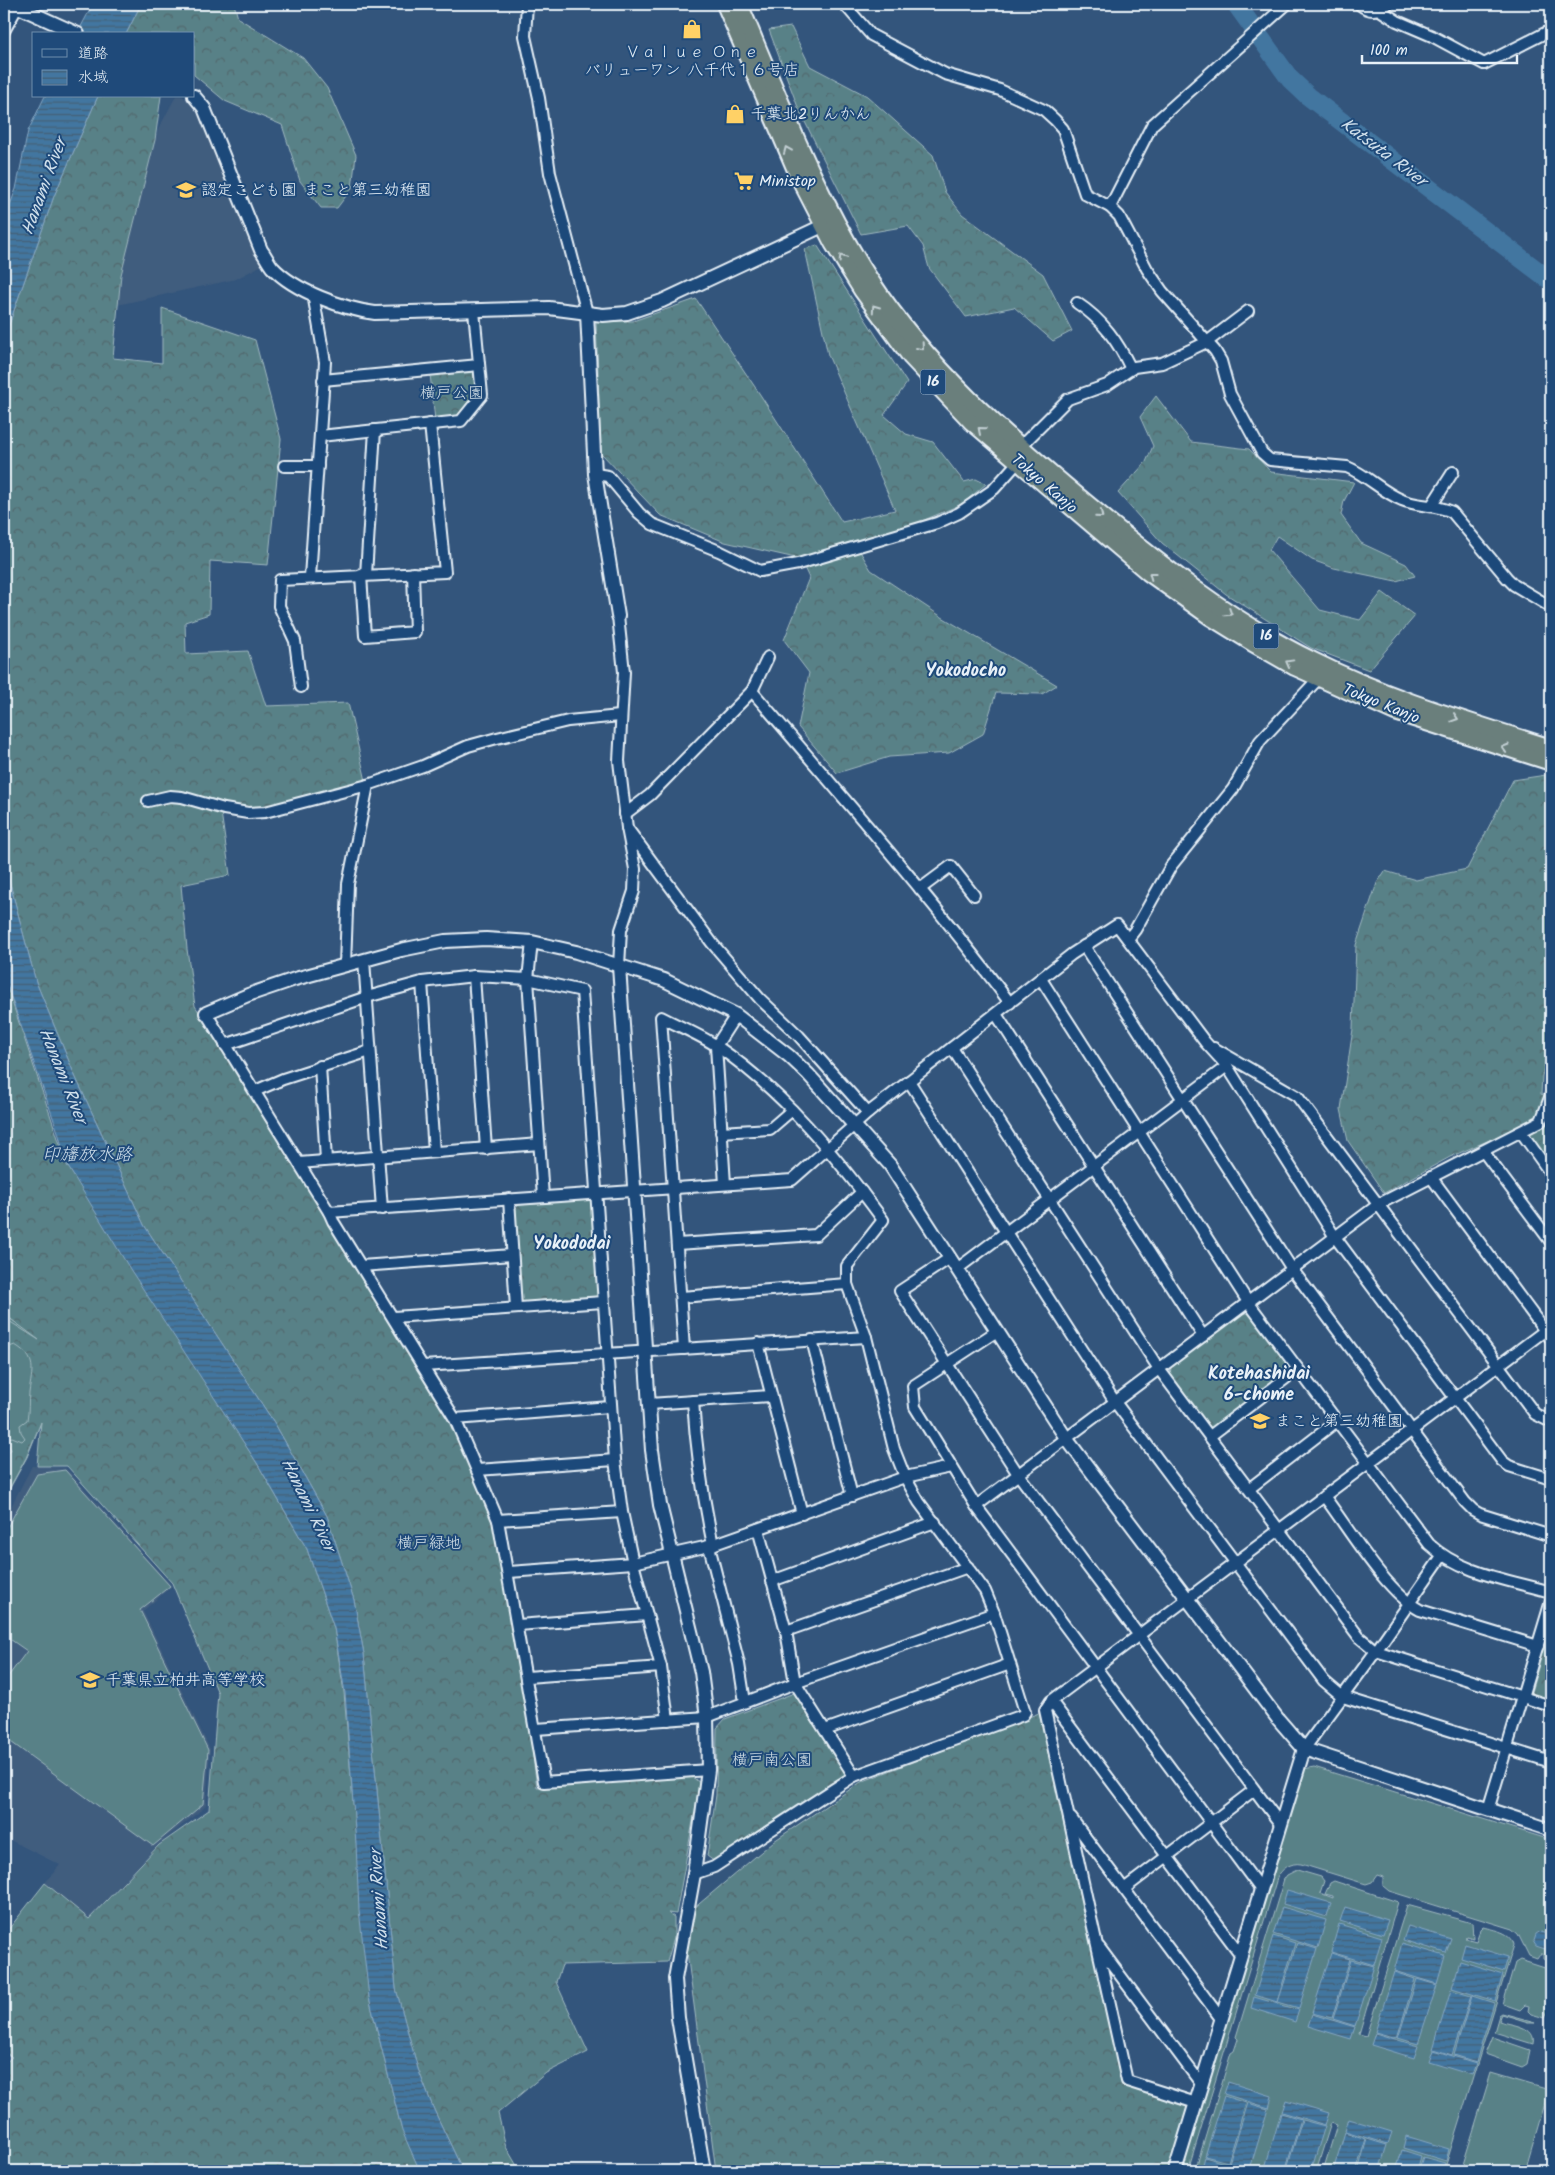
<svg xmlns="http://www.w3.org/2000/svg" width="1555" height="2175" viewBox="0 0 1555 2175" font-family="Kalam,'Klee One',sans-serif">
<defs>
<pattern id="forest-crowns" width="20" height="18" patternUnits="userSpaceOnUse" patternTransform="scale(1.25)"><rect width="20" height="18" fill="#598187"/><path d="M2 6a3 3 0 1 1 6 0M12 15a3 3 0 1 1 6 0" fill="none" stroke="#50676c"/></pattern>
<pattern id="water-rules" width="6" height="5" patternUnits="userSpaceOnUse" patternTransform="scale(1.25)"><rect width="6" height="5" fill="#4376a0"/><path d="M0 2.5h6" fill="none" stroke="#445f75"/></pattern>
</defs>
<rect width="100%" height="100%" fill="#33557c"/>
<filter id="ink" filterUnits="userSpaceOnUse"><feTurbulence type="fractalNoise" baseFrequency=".02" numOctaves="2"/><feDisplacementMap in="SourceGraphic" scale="10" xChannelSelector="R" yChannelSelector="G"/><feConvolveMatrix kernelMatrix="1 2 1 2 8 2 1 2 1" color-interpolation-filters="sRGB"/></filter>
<g filter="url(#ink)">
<g fill="#415d7e">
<path d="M176 96H182L188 100 199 116 253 249 262 265 236 279 117 305 125 258 158 130Z"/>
<path d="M32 1466 66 1468 172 1586 143 1611 210 1749 206 1806 155 1848 89 1919 45 1883 60 1865 4 1837V1520Z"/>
</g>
<g fill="#598187" stroke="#a0b9c0">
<path d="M4 1315 68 1356 27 1457 4 1499Z"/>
<path d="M65 1470 170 1586 140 1610 208 1750 203 1804 153 1846 4 1737V1682L27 1651 4 1635V1533L37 1474Z"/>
<path d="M1314 1767 1551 1840V1963L1543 1959V1953H1541L1537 1959 1529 1956 1518 1934 1512 1929 1389 1891 1383 1886V1877L1377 1875 1372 1882 1366 1884 1301 1864C1291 1862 1281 1869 1277 1878L1188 2171H1182L1304 1769Z"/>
<path d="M1297 1870 1321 1877 1324 1881 1320 1893 1333 1898V1896L1325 1894 1330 1883 1334 1881 1398 1902 1359 2034 1366 2036 1407 1905 1472 1923 1473 1938 1466 1936 1465 1938 1476 1941 1480 1930 1483 1927C1494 1930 1512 1932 1514 1945L1444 2171H1323L1337 2125 1331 2123 1316 2171H1195L1231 2053 1234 2051 1238 2039 1236 2037 1284 1879 1287 1875Z"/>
<path d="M1520 1960 1551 1970V2006L1545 2018 1531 2014 1528 2011 1529 2006 1525 2005 1520 2010 1503 2004 1515 1963Z"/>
<path d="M1502 2013 1535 2022H1528L1502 2014 1499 2021C1511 2025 1537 2026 1533 2044L1494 2032 1499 2015Z"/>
<path d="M1492 2037 1530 2050 1527 2064 1522 2067 1485 2054Z"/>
<path d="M1491 2073 1546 2089 1548 2092 1525 2171H1461Z"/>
</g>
<g fill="url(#forest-crowns)" stroke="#a0b9c0">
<path d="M141 4H234L238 18 303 58 327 88 356 155 352 188 337 208H321L300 181 282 125 225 101 194 75V34H126Z"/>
<path d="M791 27 810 66 867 96 933 155 945 192 962 214 1043 274 1072 331 1053 341 1014 307 966 317 929 268 923 246 908 226 861 234 799 110 769 30Z"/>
<path d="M98 96H161L155 140 121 275 113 358 162 363V308L255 340 281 439 268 565 210 561 209 614 185 622 186 654 248 651 266 706 348 703 366 781 285 808 221 812 230 875 181 885 187 949 195 1006 233 1062 408 1346 448 1418 494 1524 516 1629 537 1787 691 1776 700 1783 676 1914 668 1913 674 1917V1938L667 1962 562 1965 556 1982 588 2052 546 2073 498 2113 506 2147 520 2171H463L434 2110 418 2069 396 1989 364 1654 354 1600 327 1516 275 1424 144 1225 75 1076 36 982 4 861V339L54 196Z"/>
<path d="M817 245 907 383 884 415 906 434 933 442 964 482 976 479 986 484 962 504 858 548 871 570 942 617 1057 685 1042 694 996 693 983 734 949 753 889 757 837 773 798 727 809 673 784 640 809 578 800 559 725 542 660 515 601 453 596 321H633L696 299 761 396 842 522 895 510 828 355 805 249Z"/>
<path d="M472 370 477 374 479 391 457 418 435 420 430 374Z"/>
<path d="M1156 396 1191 442 1249 449 1271 472 1354 482 1344 501 1341 515 1361 543 1406 564 1415 576 1396 581 1334 568 1312 560 1277 536 1269 550 1320 610 1360 620 1382 592 1415 616 1369 670 1311 648 1226 594 1162 543 1118 493 1146 462 1153 446 1140 417Z"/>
<path d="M1546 775 1551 778V1036L1542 1076 1541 1094 1551 1098V1166L1522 1126 1450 1157 1384 1193 1348 1141 1341 1109 1353 1029 1356 945 1377 883 1385 871 1416 880 1467 869 1513 780Z"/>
<path d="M4 978 67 1165 257 1463 307 1549 334 1628 344 1692 369 1997 401 2127 420 2171H4V2064L12 2057 4 2052V1935L45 1883 89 1919 159 1845 209 1810 218 1693 172 1583 67 1466H37L41 1422 26 1458 4 1498V1455L11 1450 6 1439 12 1437 22 1441 25 1438 21 1432 20 1425 27 1420C29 1411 28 1402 29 1393 32 1370 38 1359 15 1345L9 1347 4 1345V1318L39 1340 4 1314Z"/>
<path d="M590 1200 593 1204 600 1295 595 1300 527 1304 521 1301 515 1209 519 1205Z"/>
<path d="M1243 1313H1249L1290 1367V1372L1216 1429H1209L1170 1376 1171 1367Z"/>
<path d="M1551 1624V1703L1534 1697 1531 1692Z"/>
<path d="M794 1693 849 1775 715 1862 707 1856 716 1795 717 1728 725 1719Z"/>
<path d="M1039 1713 1072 1845 1123 2085 1188 2107 1170 2171H716L687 1952 693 1909 774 1841 861 1782Z"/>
</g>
<g fill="url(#water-rules)" stroke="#85a7c3">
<path d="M93 4H141L126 34H77Z"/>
<path d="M45 96H98L54 196 4 339V221L16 189 28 131Z"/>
<path d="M4 861 36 982 75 1076 144 1225 275 1424 327 1516 354 1600 364 1654 396 1989 418 2069 434 2110 463 2171H420L402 2131 369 1997 359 1910 356 1844 345 1693 334 1628 307 1549 257 1463 130 1269 67 1165 58 1132 4 977Z"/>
<path d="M1287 1890 1331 1903 1327 1917 1283 1904Z"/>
<path d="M1282 1907 1326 1920 1318 1948 1273 1934Z"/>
<path d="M1345 1907 1388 1920 1383 1934 1340 1921Z"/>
<path d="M1339 1924 1382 1937 1374 1965 1331 1952Z"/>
<path d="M1408 1926 1451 1939 1446 1953 1403 1940Z"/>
<path d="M1540 1932 1551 1935V1951L1536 1946 1533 1941 1535 1935Z"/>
<path d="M1273 1936 1295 1943 1277 2002 1255 1995Z"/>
<path d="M1297 1943 1317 1949 1299 2008 1278 2002Z"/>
<path d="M1402 1943 1445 1956 1437 1984 1394 1971Z"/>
<path d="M1465 1944 1508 1957 1504 1971 1461 1958Z"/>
<path d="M1331 1953 1350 1959 1332 2018 1312 2013Z"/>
<path d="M1351 1960 1374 1966 1355 2026 1333 2019Z"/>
<path d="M1460 1961 1503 1974 1495 2001 1452 1988Z"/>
<path d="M1394 1972 1415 1979 1397 2038 1375 2032Z"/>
<path d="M1417 1979 1437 1985 1418 2044 1398 2038Z"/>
<path d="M1451 1990 1471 1996 1452 2055 1433 2049Z"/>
<path d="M1472 1996 1494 2003 1476 2062 1454 2055Z"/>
<path d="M1254 1997 1299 2010 1295 2022 1251 2008Z"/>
<path d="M1312 2014 1355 2027 1351 2039 1308 2026Z"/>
<path d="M1375 2033 1418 2046 1414 2058 1371 2045Z"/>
<path d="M1433 2050 1476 2063 1472 2075 1429 2062Z"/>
<path d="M1228 2082 1272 2096 1269 2108 1224 2094Z"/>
<path d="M1224 2096 1246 2103 1228 2162 1205 2156Z"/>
<path d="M1286 2100 1329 2113 1325 2125 1282 2112Z"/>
<path d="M1248 2103 1268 2109 1250 2169 1229 2163Z"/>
<path d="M1281 2113 1301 2119 1285 2171H1264Z"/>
<path d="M1349 2119 1392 2132 1388 2144 1345 2131Z"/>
<path d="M1302 2120 1325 2126 1311 2171H1286Z"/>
<path d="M1345 2132 1366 2139 1356 2171H1333Z"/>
<path d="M1406 2136 1449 2149 1446 2161 1403 2148Z"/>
<path d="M1367 2139 1387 2145 1379 2171H1358Z"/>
<path d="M1402 2150 1421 2156 1417 2171H1396Z"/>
<path d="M1205 2157 1249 2171H1201Z"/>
<path d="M1423 2157 1445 2163 1443 2171H1418Z"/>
</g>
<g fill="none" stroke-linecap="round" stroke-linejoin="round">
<path stroke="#4376a0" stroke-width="19" d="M1236 4 1290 79 1308 96 1551 281"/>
<defs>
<g id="minor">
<path d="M527 4 525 36 539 98 550 173 587 313"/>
<path d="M844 4 871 35 945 74 1000 90 1044 110 1055 120 1063 129 1085 194 1110 207 1119 216 1147 269 1162 291 1215 351 1221 361 1230 394 1262 453 1270 460 1347 467C1367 475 1382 492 1402 500 1418 507 1436 504 1452 512L1507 578 1514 585 1551 607"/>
<path d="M1359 4C1369 12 1377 12 1388 4"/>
<path d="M1380 10 1397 21 1432 36 1484 64 1551 30"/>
<path d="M4 31 19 4"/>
<path d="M1110 207 1152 125 1287 4"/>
<path d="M1077 303C1103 320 1118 342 1131 369"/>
<path d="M323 380 479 365"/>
<path d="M320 436 461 421 482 395 474 311"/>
<path d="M284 466H318"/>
<path d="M595 474 608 476 639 513 652 524 719 551 760 571 798 564 937 523 959 513 994 489 1018 462 1026 441 1068 399 1107 385 1134 367 1162 363 1207 342 1248 311"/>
<path d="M1432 505 1453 472"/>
<path d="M361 575 365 636 415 632 413 573"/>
<path d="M366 575 375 430"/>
<path d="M310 577 325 362 313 294"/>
<path d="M618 616 624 672 619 761 627 828 635 869 634 891 621 930 619 966"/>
<path d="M301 687 295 641 279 606 280 580 445 572 430 424"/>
<path d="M752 691C840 794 929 895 1010 1003"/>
<path d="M148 801 170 796 182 797 224 809 248 813 265 812 368 785 423 766 468 746 497 738 568 721 620 716"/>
<path d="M625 814 650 795 752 691 768 657"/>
<path d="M627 828 712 943 760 999 799 1036 868 1113"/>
<path d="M920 889 951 866 974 895"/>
<path d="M1128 939 1135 930 1171 866 1233 789 1260 741 1319 678"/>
<path d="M532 942 528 979 543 1197"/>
<path d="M1084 946 1292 1269 1465 1502 1473 1510 1480 1514 1551 1536"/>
<path d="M364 960 382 1209"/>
<path d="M345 965 348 884 368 785"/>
<path d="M474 976 486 1149"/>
<path d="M1041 979 1248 1302 1429 1544C1461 1574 1510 1580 1551 1592"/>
<path d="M422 982 434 1152"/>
<path d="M206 1013 329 1212 333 1221 455 1419 498 1520 544 1782 708 1770"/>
<path d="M996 1014 1203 1336"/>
<path d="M225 1045 367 997 422 982 474 976 528 979 582 991 615 1460 622 1512 633 1563 661 1667 668 1720"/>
<path d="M952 1048 1159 1369 1359 1637 1376 1651 1551 1706"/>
<path d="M1214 1048 1297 1096 1535 1414 1551 1422"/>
<path d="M320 1066 326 1160"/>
<path d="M909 1081 1115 1402 1324 1681 1343 1697 1551 1762"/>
<path d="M255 1091 283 1079 370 1051"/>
<path d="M721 1132 770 1129 792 1110"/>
<path d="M1521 1132 1551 1174"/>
<path d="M1483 1151 1551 1242"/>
<path d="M299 1163 539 1144"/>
<path d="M1431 1177 1551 1339"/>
<path d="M725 1184 716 1046 736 1015"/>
<path d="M509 1199 516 1308"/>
<path d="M329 1212 792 1180 868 1113 1072 954 1117 925 1205 1042 1227 1066 1335 1237 1502 1461 1509 1466 1551 1479"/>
<path d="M677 1244 816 1235 862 1192"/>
<path d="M950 1258 900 1291 1018 1474 1281 1825"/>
<path d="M361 1266 512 1255"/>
<path d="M957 1269 1227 1066"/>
<path d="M681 1297 847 1284"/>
<path d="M394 1317 603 1302"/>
<path d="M997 1331 913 1386 915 1407 976 1506 1261 1890"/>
<path d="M812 1340 852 1496"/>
<path d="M758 1343 802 1514"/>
<path d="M684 1349 661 1017C680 1027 701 1035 718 1047 784 1092 836 1156 883 1220L847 1266V1284L866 1337 894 1449 905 1477 919 1502 985 1591 994 1613 1025 1712 1023 1715 854 1776 795 1683 786 1631 758 1529"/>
<path d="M423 1366 866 1337"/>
<path d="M693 1401C696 1450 703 1497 713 1545"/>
<path d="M649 1404 771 1396"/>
<path d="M455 1419 610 1407"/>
<path d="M1210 1436 1298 1369"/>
<path d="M477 1470 615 1460"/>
<path d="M1250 1488 1337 1421"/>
<path d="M1324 1496C1349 1529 1386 1592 1420 1610L1538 1646"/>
<path d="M976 1506 1379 1204 1541 1121 1551 1095"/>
<path d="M498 1520 622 1512"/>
<path d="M709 1546 739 1664 745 1702"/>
<path d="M509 1572 633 1563 709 1546 905 1477 951 1467"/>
<path d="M772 1581 935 1522"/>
<path d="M518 1625 647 1615"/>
<path d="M786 1631 968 1567"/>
<path d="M527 1677 661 1667"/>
<path d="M1051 1701 1241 1955"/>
<path d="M536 1729 707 1717 795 1683 994 1613"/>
<path d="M825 1730 1010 1664"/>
<path d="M1304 1749 1376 1651 1442 1556"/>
<path d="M1488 1810 1551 1601"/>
<path d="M1071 1818 1222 2020"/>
<path d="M694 1874 714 1867 854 1776"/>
<path d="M1124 1889 1254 1790"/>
<path d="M1099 1947 1202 2085"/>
<path d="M1196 2103 1127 2081 1045 1710 1051 1701 1551 1326"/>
</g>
<g id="tertiary">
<path d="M12 4 78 34"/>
<path d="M194 96 204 108 261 250C265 255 268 262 272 267 294 291 344 309 375 313L549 308 603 315 627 313 662 301 831 222"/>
<path d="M587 313 595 474 618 616"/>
<path d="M619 966 652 1450 660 1505 701 1672 707 1717 708 1770 694 1874 675 1979 678 2018 704 2171"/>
<path d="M206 1013 248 995 295 979 401 950 445 941 486 939 532 942 576 952 664 980 736 1015 789 1056 808 1074 890 1165 1066 1438 1278 1719 1304 1749 1551 1830"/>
<path d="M1175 2171 1304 1749"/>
</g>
<g id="trunk">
<path d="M725 4 799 177 833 243 862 290 911 357 972 422 1148 572 1211 617 1253 643 1295 667 1395 712 1551 762"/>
<path d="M739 4C779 97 815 195 870 280 928 368 1006 436 1086 503 1157 562 1229 620 1313 661 1389 699 1470 722 1551 748"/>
</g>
</defs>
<use href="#minor" stroke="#e8f1f8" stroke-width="14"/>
<use href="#tertiary" stroke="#e8f1f8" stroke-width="16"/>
<use href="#trunk" stroke="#e8f1f8" stroke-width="20"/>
<use href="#minor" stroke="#1f4a7a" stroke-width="10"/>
<use href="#tertiary" stroke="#1f4a7a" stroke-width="12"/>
<use href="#trunk" stroke="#6b7f7c" stroke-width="16"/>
</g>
<defs><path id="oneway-chevron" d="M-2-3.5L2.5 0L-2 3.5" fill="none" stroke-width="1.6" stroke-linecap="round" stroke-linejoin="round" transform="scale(1.25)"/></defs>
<g stroke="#c2cfd3">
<use href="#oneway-chevron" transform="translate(787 150) rotate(-113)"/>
<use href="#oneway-chevron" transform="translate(842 258) rotate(-122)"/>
<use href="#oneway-chevron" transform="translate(875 308) rotate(-125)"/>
<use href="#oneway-chevron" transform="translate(921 347) rotate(49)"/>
<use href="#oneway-chevron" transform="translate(981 430) rotate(-139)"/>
<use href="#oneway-chevron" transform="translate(1100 515) rotate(40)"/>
<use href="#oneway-chevron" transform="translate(1152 575) rotate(-143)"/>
<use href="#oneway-chevron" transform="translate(1229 613) rotate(33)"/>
<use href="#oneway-chevron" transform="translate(1289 663) rotate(-151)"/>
<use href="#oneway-chevron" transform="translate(1455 718) rotate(18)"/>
<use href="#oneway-chevron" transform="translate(1505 748) rotate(-163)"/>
</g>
</g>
<defs>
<symbol id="shop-bare" viewBox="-9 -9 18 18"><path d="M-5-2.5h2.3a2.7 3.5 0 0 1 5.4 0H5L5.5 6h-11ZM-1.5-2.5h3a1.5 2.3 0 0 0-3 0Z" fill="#ffd166" stroke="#1f4a7a" stroke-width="2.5" paint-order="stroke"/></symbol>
<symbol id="supermarket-bare" viewBox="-9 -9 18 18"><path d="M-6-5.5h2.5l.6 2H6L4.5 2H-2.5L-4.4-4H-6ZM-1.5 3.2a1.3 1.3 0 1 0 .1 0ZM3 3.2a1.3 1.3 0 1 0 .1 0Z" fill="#ffd166" stroke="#1f4a7a" stroke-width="2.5" paint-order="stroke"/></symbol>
<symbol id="school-bare" viewBox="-9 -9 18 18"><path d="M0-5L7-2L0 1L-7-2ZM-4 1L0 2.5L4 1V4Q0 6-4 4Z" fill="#ffd166" stroke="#1f4a7a" stroke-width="2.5" paint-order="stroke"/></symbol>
</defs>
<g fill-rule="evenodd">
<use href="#shop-bare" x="678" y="15" width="28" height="28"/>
<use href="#shop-bare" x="721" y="100" width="28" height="28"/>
<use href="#supermarket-bare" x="730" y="167" width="28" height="28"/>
<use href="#school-bare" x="172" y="176" width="28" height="28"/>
<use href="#school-bare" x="1246" y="1407" width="28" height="28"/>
<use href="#school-bare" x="76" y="1666" width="28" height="28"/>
</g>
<g text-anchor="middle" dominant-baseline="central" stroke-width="4" stroke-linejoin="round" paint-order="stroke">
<g fill="#1f4a7a" stroke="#acbfd2" stroke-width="1">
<rect x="920.5" y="369.5" width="25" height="25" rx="4"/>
<rect x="1253.5" y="623.5" width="25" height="25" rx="4"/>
</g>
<g font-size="15" font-weight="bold" fill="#e8f1f8">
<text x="933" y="382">16</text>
<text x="1266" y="636">16</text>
</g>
<g font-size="16" fill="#e8f1f8" stroke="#1f4a7a" text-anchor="start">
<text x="692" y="52" text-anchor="middle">Ｖａｌｕｅ Ｏｎｅ<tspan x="692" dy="18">バリューワン 八千代１６号店</tspan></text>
<text x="750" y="114">千葉北2りんかん</text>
<text x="759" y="181">Ministop</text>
<text x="201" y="190">認定こども園 まこと第三幼稚園</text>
<text x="1275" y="1421">まこと第三幼稚園</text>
<text x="105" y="1680">千葉県立柏井高等学校</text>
</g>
<g font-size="16" fill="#d3e0e7" stroke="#1f4a7a">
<text x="452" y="393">横戸公園</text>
<text x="429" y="1543">横戸緑地</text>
<text x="772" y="1760">横戸南公園</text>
</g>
<g font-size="16" fill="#e8f1f8" stroke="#1f4a7a">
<text transform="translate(1044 484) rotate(41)">Tokyo Kanjo</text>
<text transform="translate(1381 704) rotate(22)">Tokyo Kanjo</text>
</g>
<g font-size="18" font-style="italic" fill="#cfdfeb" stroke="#1f4a7a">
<text transform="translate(1383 153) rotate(37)">Katsuta River</text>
<text transform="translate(45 187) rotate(-70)">Hanami River</text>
<text transform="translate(62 1076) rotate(68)">Hanami River</text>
<text x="87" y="1155">印旛放水路</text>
<text transform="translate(307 1505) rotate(64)">Hanami River</text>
<text transform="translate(380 1900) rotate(-94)">Hanami River</text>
</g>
<g font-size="18" font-weight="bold" fill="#e8f1f8" stroke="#1f4a7a">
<text x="966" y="671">Yokodocho</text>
<text x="572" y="1244">Yokododai</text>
<text x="1259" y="1374">Kotehashidai<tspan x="1259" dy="21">6-chome</tspan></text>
</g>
</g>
<rect width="1555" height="2175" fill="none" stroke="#1f4a7a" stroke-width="20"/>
<rect x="10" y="10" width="1535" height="2155" fill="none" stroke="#e8f1f8" stroke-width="2" filter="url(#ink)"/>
<rect x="32" y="32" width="162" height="65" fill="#1f4a7a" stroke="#6f8dac"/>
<rect x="42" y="49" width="25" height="8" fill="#1f4a7a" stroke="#6f8dac"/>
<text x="78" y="58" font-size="15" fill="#e8f1f8">道路</text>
<rect x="42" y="70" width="25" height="15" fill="url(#water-rules)" stroke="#6f8dac"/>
<text x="78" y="82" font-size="15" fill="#e8f1f8">水域</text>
<path d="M1362 55v8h155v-8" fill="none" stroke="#e8f1f8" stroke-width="2.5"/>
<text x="1370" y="55" font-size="15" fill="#e8f1f8" stroke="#1f4a7a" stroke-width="4" paint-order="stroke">100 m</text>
</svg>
